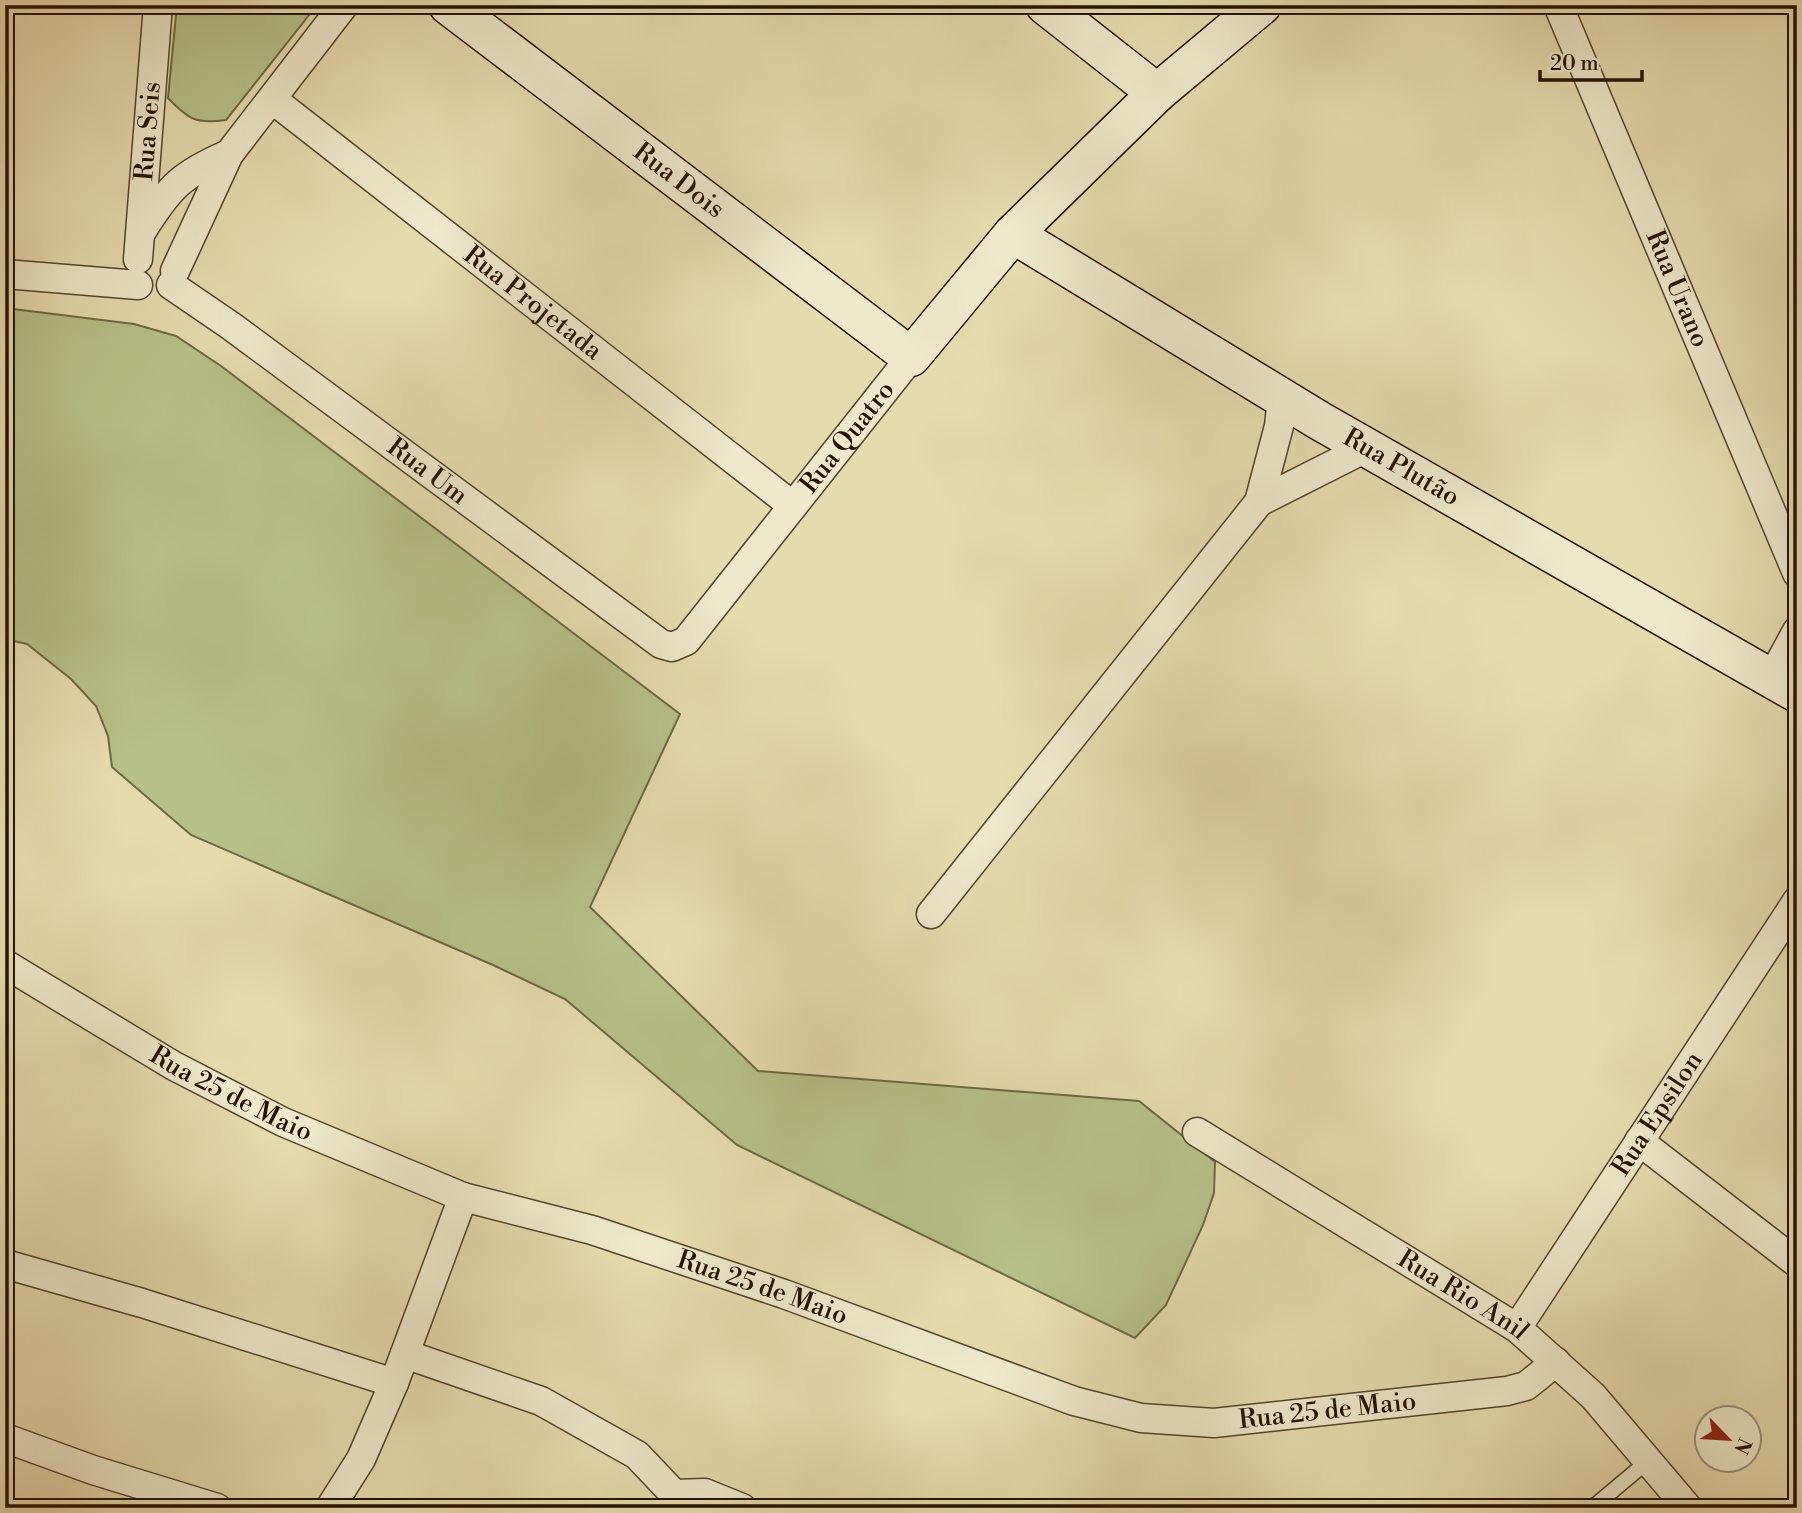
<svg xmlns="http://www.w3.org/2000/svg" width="1802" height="1513" viewBox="0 0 1802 1513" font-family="'Libre Bodoni',serif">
<rect width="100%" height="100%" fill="#e6dbaf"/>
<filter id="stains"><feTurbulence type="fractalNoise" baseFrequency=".00286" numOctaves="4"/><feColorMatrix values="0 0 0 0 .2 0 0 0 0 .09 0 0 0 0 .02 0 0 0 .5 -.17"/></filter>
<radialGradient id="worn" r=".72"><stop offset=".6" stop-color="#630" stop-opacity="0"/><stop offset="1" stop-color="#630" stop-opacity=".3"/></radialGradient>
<g fill="#b7c089" stroke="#6e6844" stroke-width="2">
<path d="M177 5H317L226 120C196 124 189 120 168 98Z"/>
<path d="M5 308 134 324 176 336 221 366 680 714 590 907 758 1071 1139 1101 1215 1162 1214 1193 1203 1225 1166 1305 1135 1338 737 1145 565 999 493 965 191 835 112 767 108 736 96 706 71 679 27 644 5 639Z"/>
</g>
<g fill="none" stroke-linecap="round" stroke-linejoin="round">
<defs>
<path id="lane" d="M1592 1508 1648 1461"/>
<g id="street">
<path id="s1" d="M1558 5 1797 573"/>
<path id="s2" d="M272 99 793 506"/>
<path d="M142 231C169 187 182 174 229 154"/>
<path id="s3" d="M138 259 158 5"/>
<path d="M175 271 229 154 344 5"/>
<path d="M5 274 138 285"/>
<path id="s4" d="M171 285 231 326 661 644 672 647 686 641 911 357"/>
<path d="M1259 502 1366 448"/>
<path d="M1772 677 1797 631"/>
<path d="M931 914 1259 502 1279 426 1282 398"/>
<path id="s5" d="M5 964 174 1066 283 1122 463 1197 592 1230 784 1294 1074 1401 1141 1418 1214 1423 1507 1391 1526 1386 1556 1362"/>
<path id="s6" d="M1197 1132 1517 1328 1593 1396 1688 1508"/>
<path d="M1639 1141 1797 1263"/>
<path d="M5 1264 142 1303 394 1383"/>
<path id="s7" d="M1517 1328 1797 901"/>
<path d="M405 1354 541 1401 637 1455 674 1494 678 1508"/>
<path d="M5 1438 93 1470 217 1508"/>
<path d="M674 1494 705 1493 742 1508"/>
<path d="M330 1508 361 1459 394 1383 463 1197"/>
</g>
<g id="secondary">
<path id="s8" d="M448 5 911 357 1013 234 1157 93 1262 5"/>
<path d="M1045 5 1157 93"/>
<path id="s9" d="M1013 234 1320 421 1797 693"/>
</g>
</defs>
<use href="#lane" stroke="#55432c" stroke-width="17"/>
<use href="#street" stroke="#55432c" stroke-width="31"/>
<use href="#secondary" stroke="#251000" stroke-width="41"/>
<use href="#lane" stroke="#efe8cb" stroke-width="14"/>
<use href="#street" stroke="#efe8cb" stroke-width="28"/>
<use href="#secondary" stroke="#efe8cb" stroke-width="38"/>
</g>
<g text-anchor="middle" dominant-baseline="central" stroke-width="5" stroke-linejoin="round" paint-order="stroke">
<g font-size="26" fill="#251000" stroke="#efe8cb">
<text stroke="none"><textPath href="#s3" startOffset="128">Rua Seis</textPath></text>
<text stroke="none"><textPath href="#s8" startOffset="290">Rua Dois</textPath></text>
<text stroke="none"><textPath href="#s1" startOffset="308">Rua Urano</textPath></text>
<text stroke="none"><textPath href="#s2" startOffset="331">Rua Projetada</textPath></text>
<text stroke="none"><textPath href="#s4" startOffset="894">Rua Quatro</textPath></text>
<text stroke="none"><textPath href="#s9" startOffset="453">Rua Plutão</textPath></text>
<text stroke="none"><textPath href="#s4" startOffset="317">Rua Um</textPath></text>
<text stroke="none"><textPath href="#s5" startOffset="261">Rua 25 de Maio</textPath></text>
<text stroke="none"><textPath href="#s7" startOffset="256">Rua Epsilon</textPath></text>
<text stroke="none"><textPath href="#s5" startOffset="828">Rua 25 de Maio</textPath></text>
<text stroke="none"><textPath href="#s6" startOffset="312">Rua Rio Anil</textPath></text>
<text stroke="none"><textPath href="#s5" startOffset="1416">Rua 25 de Maio</textPath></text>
</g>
</g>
<rect width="1802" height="1513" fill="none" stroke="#e6dbaf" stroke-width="28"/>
<rect x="7" y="7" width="1788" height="1499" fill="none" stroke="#251000" stroke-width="3.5"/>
<rect x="14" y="14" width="1774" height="1485" fill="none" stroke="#251000" stroke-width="2"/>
<g transform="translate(1728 1439) rotate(115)"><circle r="33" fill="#efe8cb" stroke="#9e927a" stroke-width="2"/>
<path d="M0-5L12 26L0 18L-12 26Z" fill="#8f2418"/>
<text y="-10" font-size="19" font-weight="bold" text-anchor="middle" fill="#251000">N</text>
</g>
<path d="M1540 70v10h102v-10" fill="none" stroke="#251000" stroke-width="3.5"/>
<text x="1550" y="70" font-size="21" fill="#251000" stroke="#efe8cb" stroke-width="5" paint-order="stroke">20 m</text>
<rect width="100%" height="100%" filter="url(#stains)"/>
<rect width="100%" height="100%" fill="url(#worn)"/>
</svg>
